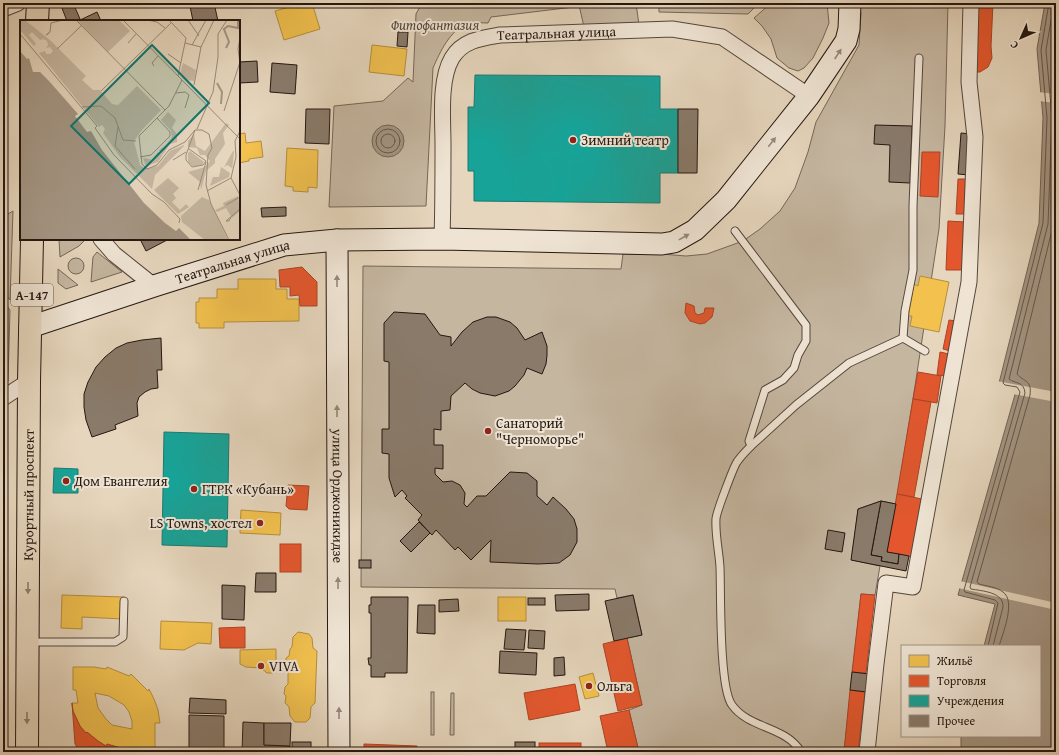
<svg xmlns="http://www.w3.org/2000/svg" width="1059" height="755" viewBox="0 0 1059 755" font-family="'Gentium Book Plus',serif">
<rect width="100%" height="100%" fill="#e6d6bd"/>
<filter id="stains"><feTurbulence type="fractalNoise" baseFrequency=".005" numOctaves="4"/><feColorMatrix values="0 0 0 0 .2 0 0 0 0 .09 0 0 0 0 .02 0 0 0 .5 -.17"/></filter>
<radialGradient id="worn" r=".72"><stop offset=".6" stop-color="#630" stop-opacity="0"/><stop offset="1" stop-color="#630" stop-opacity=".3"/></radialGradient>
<g fill="#c5b6a0" stroke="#756658">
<path d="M422 3H636L639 25 584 27 579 5 574 7 491 17 488 23C482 23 474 22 468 23 450 30 440 52 433 68L426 206 329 207 334 106 383 101 408 78 413 82 416 14Z"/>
<path d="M659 3H759L748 14 659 12Z"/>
<path d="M771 3H827L829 23 823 38 813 58 804 68 798 71 789 68 777 58 771 39 762 26 754 18 770 4Z"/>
<path d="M859 3H948L945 126 939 229 913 399 896 504 881 501 858 509 852 560 880 566 875 595 861 594 844 752H639L629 710 642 705 627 638 642 635 633 595 617 598 615 589 361 587 363 266 621 269 623 254H661L686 256 707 254 743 241 760 229 780 211 795 188 808 152 816 122 859 45 861 13Z"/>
<path d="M13 211 10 300 3 291V217Z"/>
<path d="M59 239H81L84 241 79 246 60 257Z"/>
<path d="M97 252 122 272 91 282 93 257Z"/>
<circle cx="76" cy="266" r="8"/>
<path d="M58 269 78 285 66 289 58 283Z"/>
<path d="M3 301 10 310 8 381 3 384Z"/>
<rect x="431" y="692" width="3" height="43"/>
<path d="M451 693H454V735H450Z"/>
</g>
<g fill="#a49583" stroke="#716355">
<path d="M1045 3H1056V752H961V736H1040V646H984L995 604 958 595 1016 391 998 387 1039 223 1043 118 1037 49Z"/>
<circle cx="388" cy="141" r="16"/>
</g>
<g fill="#e6d6bd">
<path d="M1038 92 1056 94V103L1039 101Z"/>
<path d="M997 381 1056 392V402L1013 394 1014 393 997 389 996 387Z"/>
<path d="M960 581 1056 603V610L958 588Z"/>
</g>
<g fill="#f2c14e" stroke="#b48e3c" fill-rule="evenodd">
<path d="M303 3H312L320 29 284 40 275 11Z"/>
<path d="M345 3H374L373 8Z"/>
<path d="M372 45 407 49 404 76 369 72Z"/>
<path d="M245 133 246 143 261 141 263 157 249 159V161L239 163V134Z"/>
<path d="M287 148 318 150 317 188 308 187V192L293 191V187L285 186Z"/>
<path d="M920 276 949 282 939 332 910 326 912 316H908L914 284 918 286Z"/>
<path d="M238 279H276V289H287V299H299V321L224 322V328H199V323H196V302H199V298H217V289H238Z"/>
<path d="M241 510 281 513 280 535 240 533Z"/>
<path d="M62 595 123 597V619L82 617V629L61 628Z"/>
<rect x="498" y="597" width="28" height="24"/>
<path d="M161 621 212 623 211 644 198 643 184 650 160 649Z"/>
<path d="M298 632 309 634 312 638 313 648 317 651 315 703 311 707 310 718 306 722H295L290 716 289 707 285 703 286 696 284 694 285 687 288 684V671L286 668V658L289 656 290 649 292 647 293 637Z"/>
<path d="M276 649V662L273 668V673H267L261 668 246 667 240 664V650Z"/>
<path d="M73 667H94L106 669 107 667 129 676 131 674 148 691 149 689 154 699 158 710 160 723H155V752H134L107 744 106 746 98 741 87 732 86 733 80 726 73 711 72 703H78L76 690H73ZM95 693 109 696 124 705 129 712 132 721V729L112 725 106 719 98 708Z"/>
<path d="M593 673 599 696 585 699 579 677Z"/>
</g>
<g fill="#e4572e" stroke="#ab4425">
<path d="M974 3H993L991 46 992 58 988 67 980 72H972Z"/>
<path d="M922 152H940L938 197 920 196Z"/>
<path d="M958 179H968L966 214H956Z"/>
<path d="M948 221 965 222 963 270H946Z"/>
<path d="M302 267 317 282V306H300L299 295 290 296V287H280L279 270Z"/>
<path d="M686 303 694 306 695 313 698 315 704 313 705 308H714L712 317 705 323 700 324 690 321 685 313Z"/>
<path d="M949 320 956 321 950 351 943 349Z"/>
<path d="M940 352 949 354 946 376 937 375Z"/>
<path d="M918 372 941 376 937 403 913 399Z"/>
<path d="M913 399 931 402 914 497 897 494Z"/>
<path d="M288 485 309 486 307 510 289 509 286 506Z"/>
<path d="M897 494 922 499 911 557 887 552Z"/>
<rect x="280" y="544" width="21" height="28"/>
<path d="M861 594 875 595 866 673 852 672Z"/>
<path d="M245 627V648H220L219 628Z"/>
<path d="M627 638 642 705 618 711 603 644Z"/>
<path d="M575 684 580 710 529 720 524 693Z"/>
<path d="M850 690 865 692 858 752H844Z"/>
<path d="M72 703 73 711 80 726 86 733 87 732 98 741 106 746 107 744 134 752H84L79 751 75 744Z"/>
<path d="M629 710 639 752H608L600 716Z"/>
<rect x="539" y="743" width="42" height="9"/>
<path d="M364 744 417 746V752H364Z"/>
</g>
<g fill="#17a398" stroke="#1b7970">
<path d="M475 75 660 76V109H678V173H660V203L474 201V171H468V107H474Z"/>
<path d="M164 432 229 434 227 547 162 545Z"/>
<path d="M54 468 78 469V493H53Z"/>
</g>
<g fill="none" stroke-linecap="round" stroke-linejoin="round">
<g stroke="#64564a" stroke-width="1">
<path d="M1056 28 1052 50 1056 99"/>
<circle cx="388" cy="141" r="12"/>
<circle cx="388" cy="141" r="7"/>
<path d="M988 646 998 603 995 600 965 592 964 590 1020 392 1017 387 1005 385 1003 383 1043 223 1047 118 1041 50 1049 3"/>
<path d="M993 646 1003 607C1004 592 982 591 971 589L970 587 1025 393C1024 381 1015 384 1009 379L1048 224 1052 118 1046 50 1054 3"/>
<path d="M999 646C1003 633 1016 601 1003 592 997 587 986 586 979 584L977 582 1030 395C1032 380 1024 382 1017 374L1053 226 1056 162"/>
</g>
</g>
<g fill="#897a6a" stroke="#251711">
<path d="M60 3H73L80 19 75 21H67Z"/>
<path d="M206 3H214L218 21H193L190 6Z"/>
<path d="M233 3H250L234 7Z"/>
<path d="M97 12 101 21H78Z"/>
<path d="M398 32H408L407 47 397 46Z"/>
<path d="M257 61 258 82 239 83V62Z"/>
<path d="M272 63 297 65 295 94 270 92Z"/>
<path d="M306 109H330L329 144 305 143Z"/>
<path d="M678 109H698L697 173H678Z"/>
<path d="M875 125 912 126 910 183 889 182 890 145 874 144Z"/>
<path d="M961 133 971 134 969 175 958 174Z"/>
<path d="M286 207V216L262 217 261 208Z"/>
<path d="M140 239H169L146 251Z"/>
<path d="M394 312 425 314 440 335 451 337V346L462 332 473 322 487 317H496L510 322 517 328 525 340 542 332 547 346V355L546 364 542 374 527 368 524 375 515 386 509 391 495 396 480 393 472 389 465 383 451 396 450 410 441 411V430L434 429V445H443V469L435 468V474L443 482 452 481 460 485 465 493 464 504 467 507 477 496H486L510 472 527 473 537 481V496L547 505 553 497 566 509 574 519 577 529V542L570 555 559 563 538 564 490 562 491 540 471 560 458 547 455 550 436 530 432 535 430 533 418 520 422 515 405 498 407 496 402 490 395 497 389 478V454L382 453V429H389V362L384 361V323Z"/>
<path d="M161 338 162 370H157L158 388 151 389 145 392 139 397 137 403 138 416 115 425 116 429 92 437 86 420 84 407V394L88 382 96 367 105 357 116 348 127 343 142 340Z"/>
<path d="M881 501 896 504 887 552 899 554 898 564 881 561 882 557 871 555Z"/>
<path d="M881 501 871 555 882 557 881 561 898 564 899 554 909 556 906 571 851 560 858 509Z"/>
<path d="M419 522 430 533 411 552 400 541Z"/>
<path d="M828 530 845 533 842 552 825 549Z"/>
<rect x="359" y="560" width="12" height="8"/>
<path d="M256 573H276V592H255Z"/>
<path d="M222 585 245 586 244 620 222 619Z"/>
<path d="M589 594V610L556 611 555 595Z"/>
<path d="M633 595 642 635 614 641 605 601Z"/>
<path d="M371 597H408L407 673H385V677H371V665H369L368 658H371V613H369V605H371Z"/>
<rect x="528" y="598" width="17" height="7"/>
<path d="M458 599 459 611 439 612V600Z"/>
<path d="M418 605H435V634L417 633Z"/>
<path d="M506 629 526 630 524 650 504 649Z"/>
<path d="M529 630 545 631 544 649 528 648Z"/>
<path d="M500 651 537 653 536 675 499 673Z"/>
<path d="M564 657 565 675 554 676V658Z"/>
<path d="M852 672 869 674 867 692 850 690Z"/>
<path d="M190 698 226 700V714L189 713Z"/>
<path d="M189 715 224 716V748H189Z"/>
<path d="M243 722 264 723V745L290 746V752H242Z"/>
<path d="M264 723H291L290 746 264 745Z"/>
<rect x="292" y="742" width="19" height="10"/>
<rect x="515" y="742" width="20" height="10"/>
</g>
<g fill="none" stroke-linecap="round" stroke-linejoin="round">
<defs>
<g id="lane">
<path d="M735 231 806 325V341L798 355 794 368 783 380 765 390 749 441 751 446C746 451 741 456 737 462 734 466 716 513 716 519 715 534 719 551 720 567 721 593 719 688 732 705 749 729 786 726 801 752"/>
<path d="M903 338 925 351"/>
<path d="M751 446 796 405 849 363 903 338 905 311 913 270V206L919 58"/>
<path d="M30 642H115L123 637 124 601"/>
</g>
<g id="street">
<path d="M3 9 18 3"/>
<path d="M101 239 114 254 154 286"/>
<path id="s1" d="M442 239C443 208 443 176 443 145 443 119 439 80 452 58 463 40 482 38 500 35L672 29 722 37 809 96"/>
<path d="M3 398 29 381"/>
<path d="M867 752 876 664 886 583 913 587 969 282 975 137 969 82 971 3"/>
</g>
<g id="secondary">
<path id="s2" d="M337 240 339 752"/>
<path id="s3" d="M30 327 154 286 284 245 337 240 442 239 662 244 674 242 695 230 726 200 809 96 846 41 849 29 850 3"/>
</g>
<g id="primary">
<path d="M37 21 38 3"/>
<path id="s4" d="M27 752 29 381 32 239"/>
</g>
</defs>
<use href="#lane" stroke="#55473c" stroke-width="9"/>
<use href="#street" stroke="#55473c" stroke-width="17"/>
<use href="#secondary" stroke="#251711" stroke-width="23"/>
<use href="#primary" stroke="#251711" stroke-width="24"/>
<use href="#lane" stroke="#efe4d4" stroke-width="7"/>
<use href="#street" stroke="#efe4d4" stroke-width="15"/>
<use href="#secondary" stroke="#efe4d4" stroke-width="21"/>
<use href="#primary" stroke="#e6d6bd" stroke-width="22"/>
</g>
<defs><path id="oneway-solid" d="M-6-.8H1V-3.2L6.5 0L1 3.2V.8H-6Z"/></defs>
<g fill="#94887c">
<use href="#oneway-solid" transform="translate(838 54) rotate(-57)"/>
<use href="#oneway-solid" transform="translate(772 142) rotate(-52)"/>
<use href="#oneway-solid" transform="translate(684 237) rotate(-29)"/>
<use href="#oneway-solid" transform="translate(337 281) rotate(-90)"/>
<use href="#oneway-solid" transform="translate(337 411) rotate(-90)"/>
<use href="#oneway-solid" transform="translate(338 583) rotate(-90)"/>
<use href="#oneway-solid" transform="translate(339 713) rotate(-90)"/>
</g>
<g fill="#8f8070">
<use href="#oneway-solid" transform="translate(28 588) rotate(90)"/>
<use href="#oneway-solid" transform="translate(27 718) rotate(90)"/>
</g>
<g fill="#8f2418" stroke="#efe4d4" stroke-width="1.5">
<circle cx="573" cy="140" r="4"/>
<circle cx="488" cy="431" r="4"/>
<circle cx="66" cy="481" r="4"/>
<circle cx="194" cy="489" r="4"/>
<circle cx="260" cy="523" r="4"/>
<circle cx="261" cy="666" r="4"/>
<circle cx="589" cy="686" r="4"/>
</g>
<g text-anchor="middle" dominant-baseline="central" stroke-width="4" stroke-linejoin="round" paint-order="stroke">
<rect fill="#efe4d4" stroke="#62544c" stroke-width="1" x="11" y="284" width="42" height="22" rx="3"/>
<g font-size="13" font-weight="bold" fill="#251711">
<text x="32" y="295">А-147</text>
</g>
<g font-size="14" font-style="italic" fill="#55473c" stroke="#efe4d4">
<text x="435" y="25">Фитофантазия</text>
</g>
<g font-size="14" fill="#251711" stroke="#efe4d4">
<text stroke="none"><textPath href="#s1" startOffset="294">Театральная улица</textPath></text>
<text stroke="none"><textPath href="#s3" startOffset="213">Театральная улица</textPath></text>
<text stroke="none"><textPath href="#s4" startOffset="257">Курортный проспект</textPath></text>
<text stroke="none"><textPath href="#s2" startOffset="256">улица Орджоникидзе</textPath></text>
</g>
<g font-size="14" fill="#251711" stroke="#efe4d4" text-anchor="start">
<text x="581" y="140">Зимний театр</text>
<text x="496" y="423">Санаторий<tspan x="496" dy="16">"Черноморье"</tspan></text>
<text x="74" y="481">Дом Евангелия</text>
<text x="202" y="489">ГТРК «Кубань»</text>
<text x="252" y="523" text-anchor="end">LS Towns, хостел</text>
<text x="269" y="666">VIVA</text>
<text x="597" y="686">Ольга</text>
</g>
</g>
<g transform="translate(20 20)">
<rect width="220" height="220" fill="#e6d6bd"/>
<path d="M0 0H5L31 21 66 56 62 60 73 70H80L92 84 98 85 117 66 141 90 122 110 114 121 120 145 125 149 138 146 150 131 164 125V126L135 155 132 169 100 137 83 113 85 109 82 105 79 107 19 33 25 31 26 34H30L33 31 30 27 26 28 28 25 27 21 23 19 20 20 12 12 9 15 16 24 14 26 1 11ZM57 0H99L110 11 88 32ZM163 43 176 50 174 61 165 60 160 54ZM148 92 156 100 152 108 157 114V122L150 124 138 142 126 146 123 138 130 139 131 142 138 132 142 135 139 130 145 126 152 117 151 111 141 100ZM206 103 209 105 203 113 205 124 195 139V143L186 151 181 170 180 162 168 152 185 147 190 141 185 135H180L177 128 168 127V121L174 114 176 126 185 131ZM170 131 184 142 181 146H172L168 142V133ZM213 131H214L212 152V148L207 145 204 147ZM201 147 210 153 209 157 190 166 193 157H199ZM148 158 159 168 153 174 156 178 152 182 160 190 166 184 169 187 158 194 134 170ZM218 176 220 191 212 198 206 188 197 192 195 190 204 186 203 183ZM182 177 189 180 208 220H185L162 202 161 196Z" fill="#c5b6a0"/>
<path d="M0 31 7 39 9 38 13 52H20L29 61 58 94 55 96 67 112 71 111 82 130 124 183 145 203 156 211 159 208 171 220H0Z" fill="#a49583"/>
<path fill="none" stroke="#a49583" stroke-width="2" d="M206 28 209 22 204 9 208 6 218 8V0M197 63 202 72 201 84"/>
<path fill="none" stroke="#998a78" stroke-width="1" d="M56 0 145 90M103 0 220 119M127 0 137 2 145 8M149 0 166 18 158 56M168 0 179 16M29 13 26 15 30 12 31 3 43 0M0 14 77 106 75 108 94 135 132 174 144 182 160 199 159 203M108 23 116 14M165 23 181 27 194 0M172 25 186 0M37 29 61 6M148 34 161 43M220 43 218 29 220 18M134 46 132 43 138 36M162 60 149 86 119 116 122 144 127 149 137 145 149 130 165 122 175 110H182L189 114 192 128 188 135 186 165 191 184 209 220M174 65 181 27M81 71 151 3M156 73 165 72 169 75 165 88M62 87 81 86 95 98 103 120 116 121M204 91 220 42M98 107 95 126 115 149M177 109 193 72 198 37V14L207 0M169 129 186 141 183 145 172 147 166 140V135L175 110M120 137 131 135 150 116V112L137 98M153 140 166 132M211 158 220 175M178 170 186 142M187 171 211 158 216 137 215 121 220 111M206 185 220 177M211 197 209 201H206L220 189"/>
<path fill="#0f766e" fill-opacity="0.15" stroke="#0f766e" stroke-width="2" d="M132 25 189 83 109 164 51 106Z"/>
<rect width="220" height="220" fill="none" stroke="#251711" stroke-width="2"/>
</g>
<rect width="1059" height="755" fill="none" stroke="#e6d6bd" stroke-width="16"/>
<rect x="4" y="4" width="1051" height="747" fill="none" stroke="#251711" stroke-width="2"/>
<rect x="8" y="8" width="1043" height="739" fill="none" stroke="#251711"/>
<rect x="901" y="645" width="140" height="92" fill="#efe4d4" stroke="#9e9286"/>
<rect x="909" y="655" width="20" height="12" fill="#f2c14e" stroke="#9e9286"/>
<text x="937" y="665" font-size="12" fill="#251711">Жильё</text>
<rect x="909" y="675" width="20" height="12" fill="#e4572e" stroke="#9e9286"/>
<text x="937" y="685" font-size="12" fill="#251711">Торговля</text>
<rect x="909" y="695" width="20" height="12" fill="#17a398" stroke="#9e9286"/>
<text x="937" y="705" font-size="12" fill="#251711">Учреждения</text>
<rect x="909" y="715" width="20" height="12" fill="#897a6a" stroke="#9e9286"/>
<text x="937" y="725" font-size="12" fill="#251711">Прочее</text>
<g transform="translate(1021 38) rotate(225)" stroke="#efe4d4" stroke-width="3" paint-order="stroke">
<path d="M0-3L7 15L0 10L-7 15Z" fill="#251711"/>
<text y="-6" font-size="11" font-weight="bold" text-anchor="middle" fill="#251711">С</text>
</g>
<rect width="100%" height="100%" filter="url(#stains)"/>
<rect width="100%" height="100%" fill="url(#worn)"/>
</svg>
